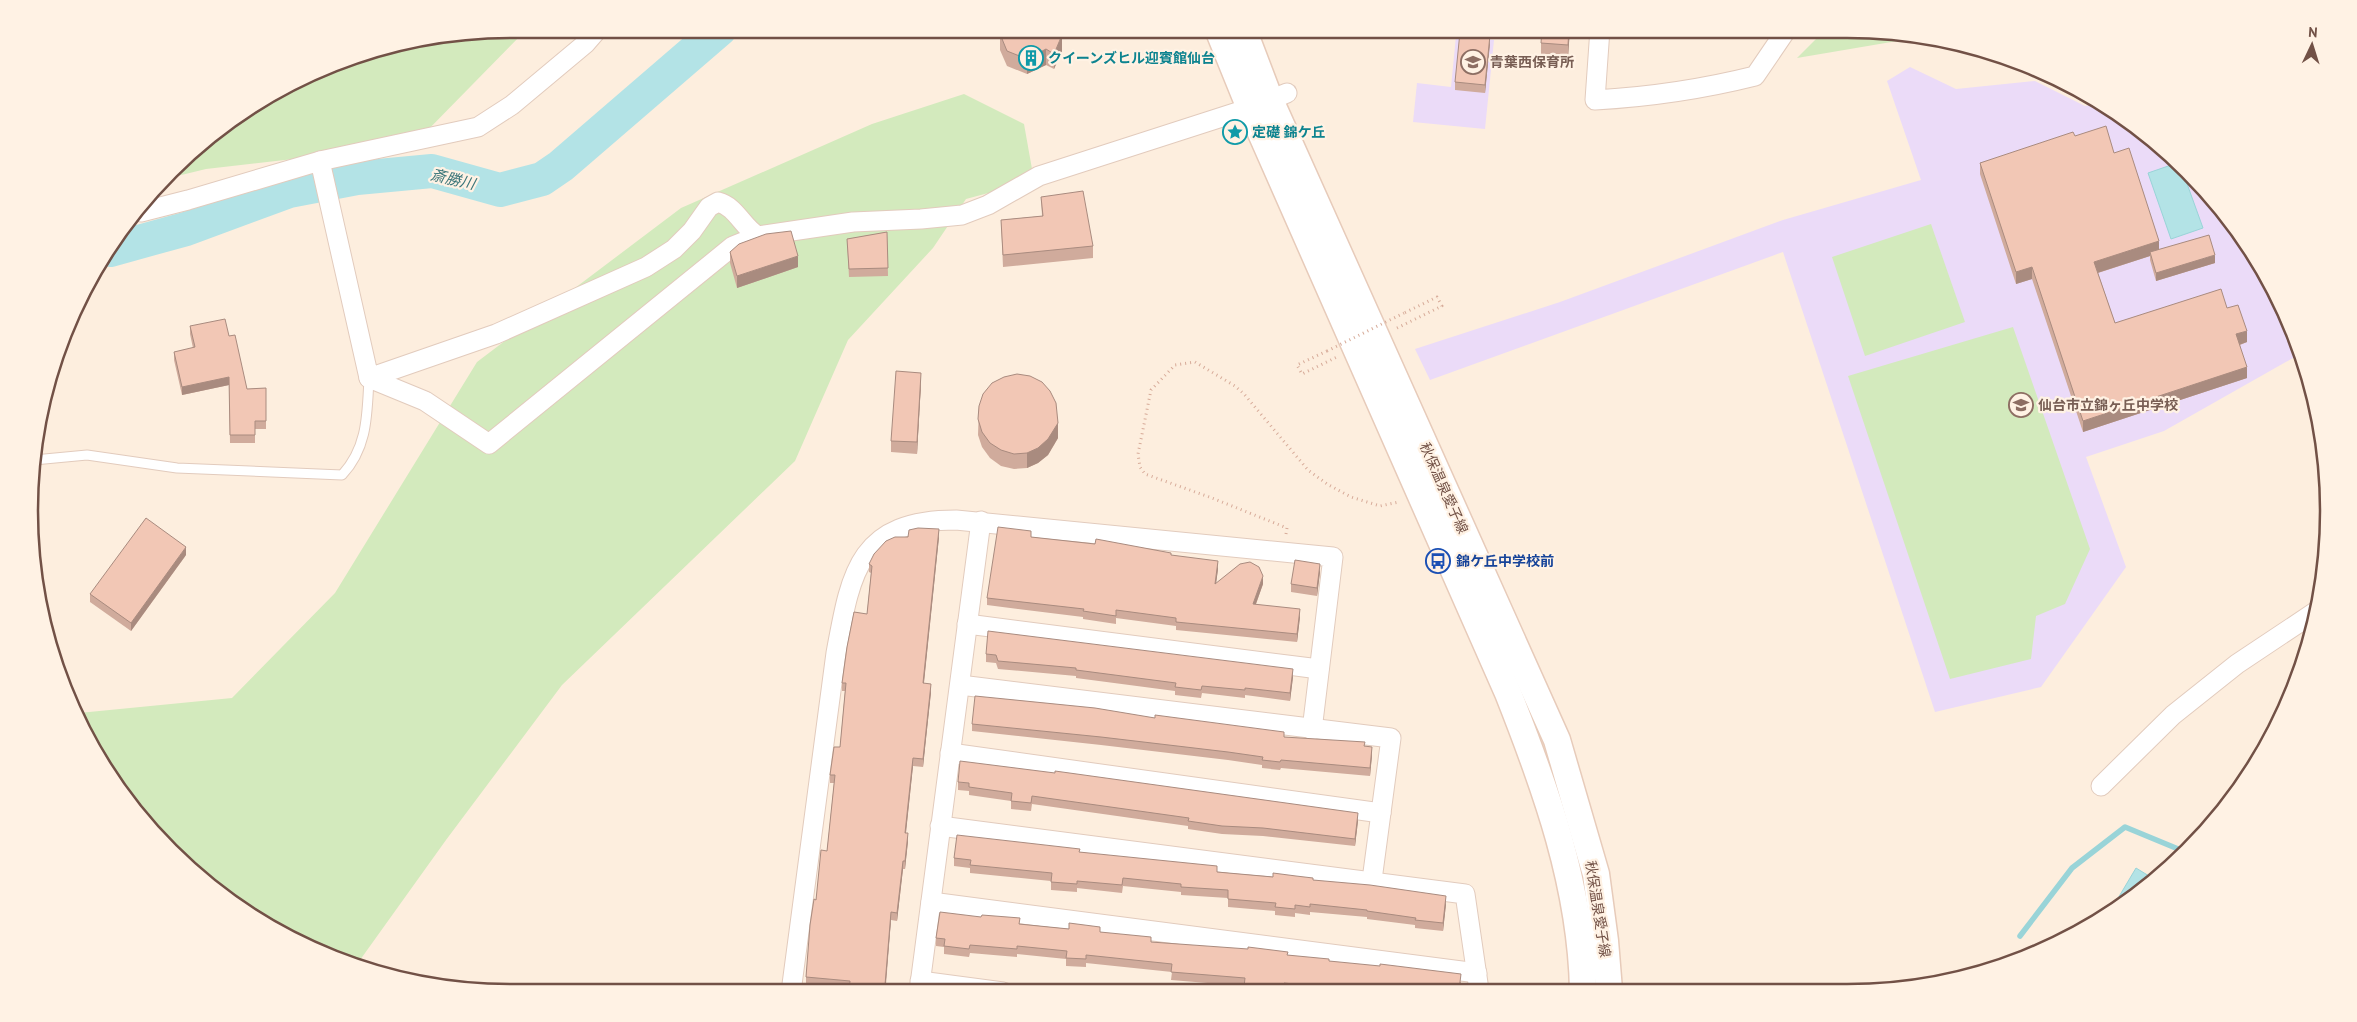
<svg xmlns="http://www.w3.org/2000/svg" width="2357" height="1022" viewBox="0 0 2357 1022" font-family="'PT Sans','Noto Sans JP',sans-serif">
<rect width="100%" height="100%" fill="#fdeede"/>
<g fill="#ebdbf8">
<path d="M1456 36 1494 40 1485 129 1413 122 1417 83 1451 87Z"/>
<path d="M1910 67 1956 89 2035 81 2085 106 2101 103 2164 149 2229 218 2279 298 2300 354 2164 431 2086 457 2126 567 2041 687 1935 712 1783 252 1430 380 1415 349 1560 302 1783 220 1921 180 1887 81Z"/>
</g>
<g fill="#d3eabd">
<path d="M511 29H527L420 138 320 156 206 169 169 178 193 148 270 93 356 54Z"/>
<path d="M1826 29H1846L1909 39 1797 58Z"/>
<path d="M964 94 1024 124 1032 169 1018 185 966 199 933 248 848 340 795 461 562 685 446 840 355 967 217 893 149 829 94 752 79 713 232 698 335 593 477 362 681 208 872 124Z"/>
<path d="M1931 224 1965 322 1865 356 1832 257Z"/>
<path d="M2013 327 2090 549 2065 604 2036 616 2031 659 1950 679 1848 376Z"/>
</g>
<g fill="#b3e3e6" stroke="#99d4d8">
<path d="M2177 163 2181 167 2203 228 2171 239 2148 173Z"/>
<path d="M2136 868 2154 879 2140 893 2111 910Z"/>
</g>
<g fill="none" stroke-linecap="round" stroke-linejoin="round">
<path stroke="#99d4d8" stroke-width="5.5" d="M2020 936 2072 868 2125 827 2183 851"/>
<path stroke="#b3e3e6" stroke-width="34" d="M110 250 186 229 289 191 357 178 432 171 500 190 542 179 561 166 720 29"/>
<defs>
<path id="service" d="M34 460 87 455 177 468 342 475C368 447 367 414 369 378"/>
<g id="minor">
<path d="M1600 29 1595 100C1648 97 1703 89 1755 76L1787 29"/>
<path d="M320 161 369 378 496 334 646 267 674 249 692 231 709 207 718 202C737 207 742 227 758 236L853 222 921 219 962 215 988 205 1039 176 1250 108 1287 93"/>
<path d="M141 212 188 200 320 161 478 127 512 105 585 44 598 29"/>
<path d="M369 378 425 401 489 444 733 246 758 236"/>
<path d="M967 624 1319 669"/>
<path d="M960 685 1391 738 1372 880"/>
<path d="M950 753 1381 813"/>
<path d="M2101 786 2173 715 2237 664 2315 612"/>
<path d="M940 826 1465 894 1479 990"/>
<path d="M931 902 1477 973"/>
<path d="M920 981 1003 992"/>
<path d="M791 992 836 653C851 571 859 520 956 520L1333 557 1312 730"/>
<path d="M919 992 981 521"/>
</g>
<g id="secondary">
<path d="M1218 29 1250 108 1508 693C1546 789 1581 886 1583 990"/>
<path d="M1243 29 1270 100 1557 740 1596 874 1605 941 1609 990"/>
</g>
</defs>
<use href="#service" stroke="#e2cbbd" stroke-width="11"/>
<use href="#minor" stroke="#e2cbbd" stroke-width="21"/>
<use href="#secondary" stroke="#e7cbba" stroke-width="29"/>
<g stroke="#d7ab99" stroke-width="3" stroke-dasharray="1 4" stroke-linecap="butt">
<path d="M1397 328 1442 306 1437 297 1404 313"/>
<path d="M1327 351 1297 365 1302 374 1337 357"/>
<path d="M1286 534 1287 528 1212 498 1145 474 1140 467 1138 454 1151 390 1175 365 1195 362 1235 386 1244 394 1308 470 1327 484 1351 497 1380 506 1399 502"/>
</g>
<use href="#service" stroke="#fff" stroke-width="9"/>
<use href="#minor" stroke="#fff" stroke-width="19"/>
<use href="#secondary" stroke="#fff" stroke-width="26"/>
<path stroke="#d7ab99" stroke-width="3" stroke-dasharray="1 4" stroke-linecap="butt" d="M1327 351 1404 313"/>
</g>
<g fill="#d0ab9c">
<path d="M998 29H1055L1062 51 1054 69 1046 65 1027 74 1007 66 1000 50V37Z"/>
<path d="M1570 29 1568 57 1541 55V43Z"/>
<path d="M1490 43 1485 93 1455 90V82Z"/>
<path d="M2075 136 2114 153 2159 250 2215 263 2156 281 2150 260V256L2098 273 2115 323 2227 308 2247 342 2240 345 2247 378 2083 432 2032 279 2016 284 1980 174V163Z"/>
<path d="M1041 197 1093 246V258L1003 267 1001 220 1042 216Z"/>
<path d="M887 232 888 276 849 277 847 239Z"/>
<path d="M730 252 798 267 737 288 730 263Z"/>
<path d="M190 326 229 336 247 389 266 388V429H255V443H230L229 385 182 395 174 360V352L193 348 190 334Z"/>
<path d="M921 384 917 454 891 452V441Z"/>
<path d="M979 406 1058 438 1048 455 1038 463 1027 468 1014 469 1001 466 990 458 982 447 978 435Z"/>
<path d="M939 537 924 683 931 692 923 767 913 766 906 833 908 841 905 869H903L897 921 891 920 886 985 891 992 850 989 806 985V977L816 900 827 851 834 783H830V775L840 747 845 691H842V683L867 614 871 573 869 572V564Z"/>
<path d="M1031 537 1171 556 1218 569 1216 583 1263 584 1256 604 1300 617 1297 642 1176 630V626L1116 618V624L1083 619V617L987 605V598Z"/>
<path d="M186 555 131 631 90 602V594Z"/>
<path d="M1320 572 1317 596 1291 592V584Z"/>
<path d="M986 654 1293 677 1290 701 1245 695V698L1202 693 1201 698 1175 695V691L1076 678V676L998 669 996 663 986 662Z"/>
<path d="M972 724 1284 737 1365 746 1372 755 1370 776 1281 768 1280 770 1262 768V765L1228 760 1101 745 972 731Z"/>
<path d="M958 782 1358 821 1355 846 1263 836 1222 834 1188 829V826L1032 804 1031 811 1011 809V801L969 795V791L958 790Z"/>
<path d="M1080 852 1217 872 1313 880 1446 904 1443 931 1415 928V925L1367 919V917L1310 912V915L1295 913V917L1275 915V911L1228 907V898L1181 895V892L1123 886 1122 893 1077 888V892L1051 890V881L970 873V868L954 866V858Z"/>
<path d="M981 917 1020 924 1100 932 1151 942 1288 955 1329 961 1461 982 1460 990 1244 991V986L1171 980 1172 972 1086 963V967L1066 966V959L1017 954V957L970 953 969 957 944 954V947L936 946V938Z"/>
</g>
<g fill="#a98b7f">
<path d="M1569 29H1570L1568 57V45Z"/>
<path d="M1062 35V51L1054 69V54Z"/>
<path d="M1490 35V43L1485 93V85Z"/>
<path d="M1046 49V65L1027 74V59Z"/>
<path d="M2159 241V253L2150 252V256L2094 274V262Z"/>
<path d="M2215 255V263L2156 281V273Z"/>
<path d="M798 256V267L737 288V276Z"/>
<path d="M2032 267V279L2016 284V272Z"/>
<path d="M2247 331V342L2236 346V334Z"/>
<path d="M2247 367V378L2083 432V421Z"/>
<path d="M921 373V384L917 454V442Z"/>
<path d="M229 377V385L182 395V387Z"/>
<path d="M1058 423V438L1048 455 1038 463 1027 468V453Z"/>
<path d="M939 529V537L923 691V683Z"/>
<path d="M186 547V555L131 631V623Z"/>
<path d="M1218 561V569L1215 592V584Z"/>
<path d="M1320 564V572L1317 596V588Z"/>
<path d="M1263 576V584L1253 612V604Z"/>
<path d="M1300 609V617L1297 642V634Z"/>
<path d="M1293 669V677L1290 701V693Z"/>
<path d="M931 684V692L923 767V759Z"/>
<path d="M1372 747V755L1370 776V768Z"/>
<path d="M913 758V766L905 841V833Z"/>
<path d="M1358 813V821L1355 846V839Z"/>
<path d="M908 833V841L905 869V861Z"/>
<path d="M903 861V869L897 921V913Z"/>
<path d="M1446 896V904L1443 931V923Z"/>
<path d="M891 912V920L885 992V985Z"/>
</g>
<g fill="#f2c7b5" stroke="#a98b7f">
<path d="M1002 29H1055L1062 35 1054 54 1046 49 1027 59 1007 51 1000 34Z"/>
<path d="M1542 29H1569L1568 45 1541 43Z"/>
<path d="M1460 32 1490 35 1485 85 1455 82Z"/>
<path d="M2106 126 2114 153 2129 148 2159 241 2094 262 2115 323 2221 289 2227 308 2238 305 2247 331 2236 334 2247 367 2083 421 2032 267 2016 272 1980 163 2073 132 2075 136Z"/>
<path d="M1083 191 1093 246 1003 255 1001 220 1043 216 1041 197Z"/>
<path d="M791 231 798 256 737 276 730 252 739 244 766 234Z"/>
<path d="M887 232 888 268 849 269 847 239Z"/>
<path d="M2209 235 2215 255 2156 273 2150 252Z"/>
<path d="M225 319 229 336 235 335 247 389 266 388V421H255V435H230L229 377 182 387 174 352 195 347 190 326Z"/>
<path d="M896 371 921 373 917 442 891 441Z"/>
<path d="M1017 374 1030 376 1042 382 1050 391 1056 403 1058 423 1048 439 1038 448 1027 453 1014 454 1001 450 990 443 982 432 978 419 979 406 983 394 992 383 1004 377Z"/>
<path d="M146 518 186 547 131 623 90 594Z"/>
<path d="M998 527 1031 531V537L1095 544 1096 539 1171 553V555L1218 561 1215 584 1240 564 1250 562 1259 567 1263 576 1253 604 1300 609 1297 634 1176 622V618L1116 610V616L1083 611 1084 609 987 598Z"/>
<path d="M918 528 939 529 923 683 931 684 923 759 913 758 905 833H908L905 861H903L897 913 891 912 885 985H891L890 992H849L850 981 806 977 810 925 814 899 816 900 821 850 827 851 835 775H830L834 747H840L846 683H842L847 647 854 612 867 614 872 566 869 564 874 554 886 541 895 537H908L909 530Z"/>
<path d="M1295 560 1320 564 1317 588 1291 584Z"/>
<path d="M988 631 1293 669 1290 693 1245 688V690L1202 686 1201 690 1175 687 1176 683 1076 670V668L998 661 996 655 986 654Z"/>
<path d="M975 696 1095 708 1155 718V715L1284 732V737L1365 742 1364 746 1372 747 1370 768 1281 760 1280 762 1262 760 1263 757 1228 752 1101 737 972 724Z"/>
<path d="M960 761 1055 773V771L1358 813 1355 839 1263 828 1222 826 1188 821 1189 818 1032 796 1031 803 1011 801 1012 793 969 787V783L958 782Z"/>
<path d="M957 835 1080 849 1079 852 1217 866V872L1273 877V873L1296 876 1313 878V880L1370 885 1446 896 1443 923 1415 920 1416 918 1367 911V910L1310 904V907L1295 905V909L1275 907 1276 903 1228 899V890L1181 887V884L1123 878 1122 885 1077 881V884L1051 882 1052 873 970 865 971 860 954 858Z"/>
<path d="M940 912 981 917 982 915 1020 918 1019 924 1069 929V923L1100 927V932L1151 937V942L1248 949V947L1288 952 1287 955 1329 959V961L1380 966V964L1461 974 1459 990 1333 991V988L1284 983 1283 991H1274L1244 987 1245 978 1171 972 1172 964 1086 955V959L1066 958 1067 951 1017 946V949L970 945 969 949 944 946 945 939 936 938Z"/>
</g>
<defs>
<symbol id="building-ring" viewBox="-11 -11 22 22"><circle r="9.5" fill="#fff2e4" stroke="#0f9aa8" stroke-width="1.5"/><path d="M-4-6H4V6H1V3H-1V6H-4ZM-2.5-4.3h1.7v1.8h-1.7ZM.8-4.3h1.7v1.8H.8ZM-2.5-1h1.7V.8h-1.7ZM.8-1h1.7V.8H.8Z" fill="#0f9aa8"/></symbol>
<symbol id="school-ring" viewBox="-11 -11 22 22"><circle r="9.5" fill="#fff2e4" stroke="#8d6e63" stroke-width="1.5"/><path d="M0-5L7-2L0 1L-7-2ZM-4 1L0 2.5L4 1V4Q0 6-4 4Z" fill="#8d6e63"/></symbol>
<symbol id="sight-ring" viewBox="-11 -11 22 22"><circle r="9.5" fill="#fff2e4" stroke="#0f9aa8" stroke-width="1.5"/><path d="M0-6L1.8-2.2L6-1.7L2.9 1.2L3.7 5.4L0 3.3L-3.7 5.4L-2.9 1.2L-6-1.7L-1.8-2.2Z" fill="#0f9aa8"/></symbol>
<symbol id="bus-ring" viewBox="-11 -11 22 22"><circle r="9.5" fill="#fff2e4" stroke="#1a4fb4" stroke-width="1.5"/><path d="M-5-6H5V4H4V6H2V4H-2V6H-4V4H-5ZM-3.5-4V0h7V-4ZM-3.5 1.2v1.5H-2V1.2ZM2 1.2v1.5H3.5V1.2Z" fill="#1a4fb4"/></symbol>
</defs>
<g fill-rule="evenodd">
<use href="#building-ring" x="1017" y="44" width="28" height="28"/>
<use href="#school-ring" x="1459" y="48" width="28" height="28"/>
<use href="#sight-ring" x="1221" y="118" width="28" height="28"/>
<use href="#school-ring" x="2007" y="391" width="28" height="28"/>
<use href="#bus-ring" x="1424" y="547" width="28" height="28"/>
</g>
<g text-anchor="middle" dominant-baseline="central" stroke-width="4.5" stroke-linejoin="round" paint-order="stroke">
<g font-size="14" font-weight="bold" fill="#0d838f" stroke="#fff2e4" text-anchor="start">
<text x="1048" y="58">クイーンズヒル迎賓館仙台</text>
<text x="1252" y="132">定礎 錦ケ丘</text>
</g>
<g font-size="14" font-weight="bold" fill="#785e54" stroke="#fff2e4" text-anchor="start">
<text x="1490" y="62">青葉西保育所</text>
<text x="2038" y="405">仙台市立錦ヶ丘中学校</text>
</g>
<g font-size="14" fill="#725146" stroke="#fff2e4">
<text transform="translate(1444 488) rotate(66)">秋保温泉愛子線</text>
<text transform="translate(1598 909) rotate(81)">秋保温泉愛子線</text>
</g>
<g font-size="14" font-weight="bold" fill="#164399" stroke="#fff2e4" text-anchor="start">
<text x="1456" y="561">錦ケ丘中学校前</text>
</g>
<g font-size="15" font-style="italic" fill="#3a7579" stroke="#fff2e4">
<text transform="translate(453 179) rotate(13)">斎勝川</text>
</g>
</g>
<path d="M0 0H2357V1022H0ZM511 38H1847A473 473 0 0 1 2320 511V511A473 473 0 0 1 1847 984H511A473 473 0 0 1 38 511V511A473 473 0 0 1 511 38Z" fill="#fff2e4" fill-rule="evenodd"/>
<path fill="none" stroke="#725146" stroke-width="2.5" d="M511 38H1847A473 473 0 0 1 2320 511V511A473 473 0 0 1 1847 984H511A473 473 0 0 1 38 511V511A473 473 0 0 1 511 38Z"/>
<g transform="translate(2312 45) rotate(4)" stroke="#fff2e4" stroke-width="4" paint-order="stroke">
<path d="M0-4L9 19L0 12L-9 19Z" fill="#725146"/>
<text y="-8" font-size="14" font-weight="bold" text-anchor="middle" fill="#725146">N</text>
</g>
</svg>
